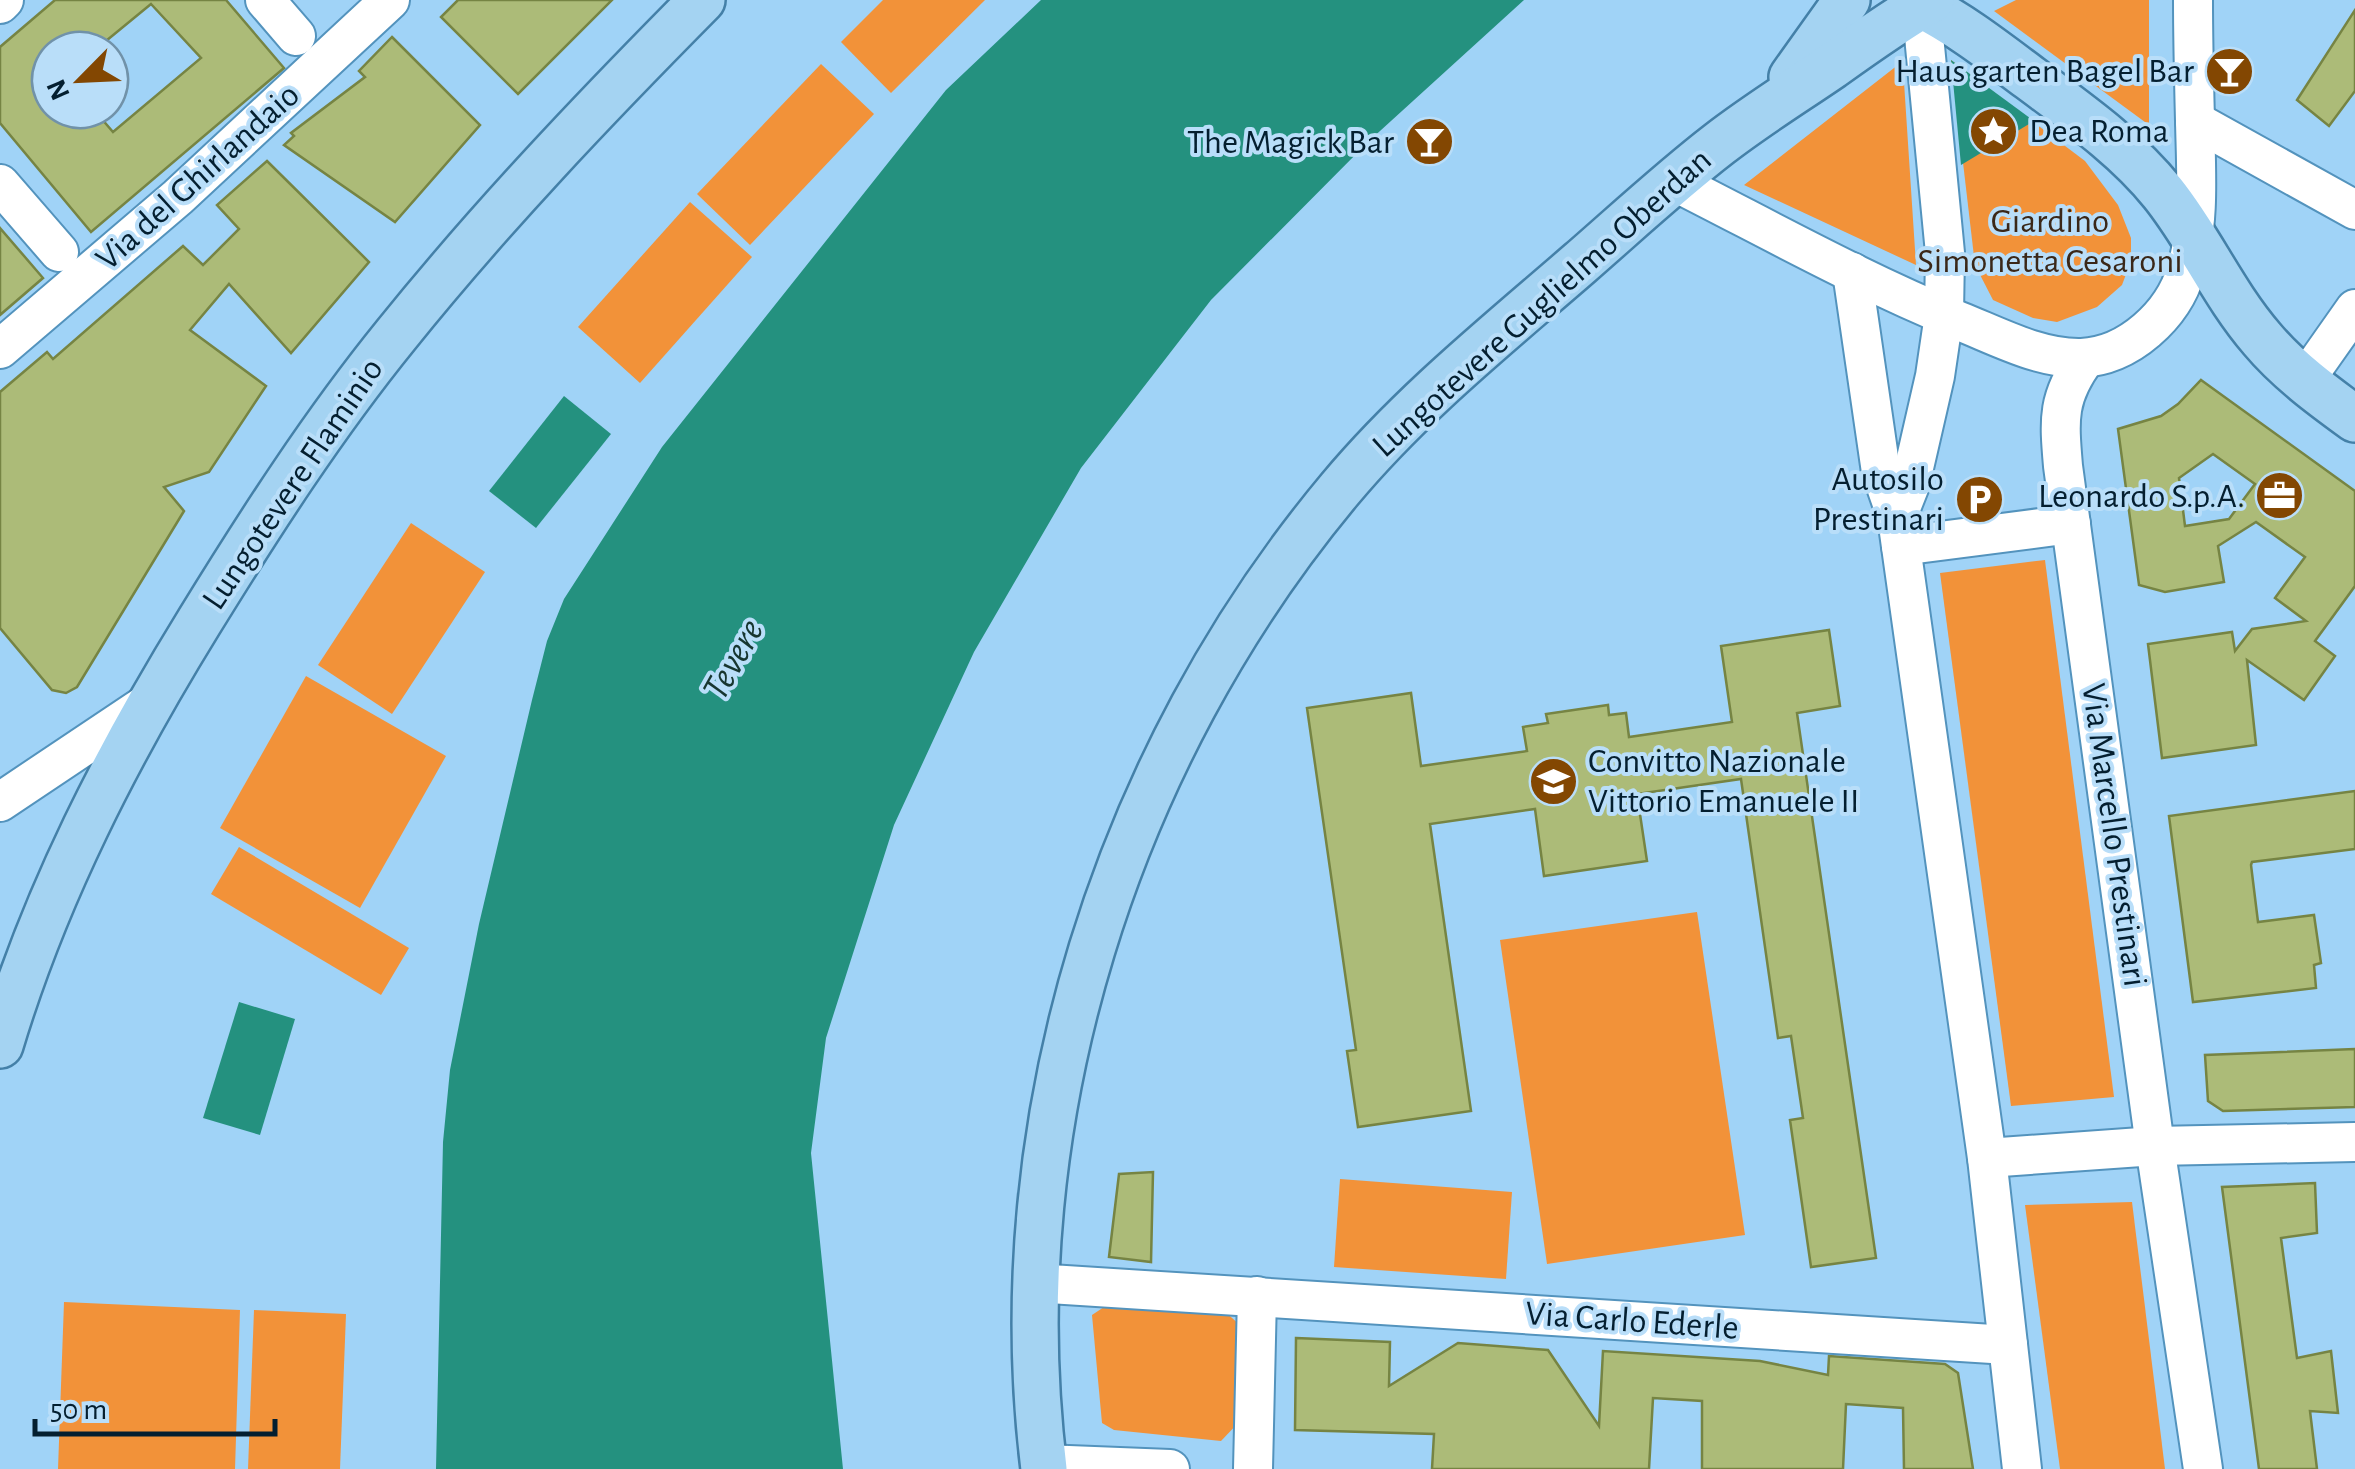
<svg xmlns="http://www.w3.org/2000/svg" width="2355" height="1469" viewBox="0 0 2355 1469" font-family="'Alegreya Sans',sans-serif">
<rect width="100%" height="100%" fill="#a0d3f7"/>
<g fill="#f29239">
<path d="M883 0H985L891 93 841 42Z"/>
<path d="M2016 0H2149V125L1994 11Z"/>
<path d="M1951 60 2085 161 2118 205 2131 238V261L2122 285 2097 307 2057 322 2033 318 1993 300 1975 265Z"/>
<path d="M1903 61V67L1916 265 1744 185Z"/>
<path d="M821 64 874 114 750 245 697 194Z"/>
<path d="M690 202 752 257 640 383 578 327Z"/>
<path d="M411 523 485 572 392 714 318 665Z"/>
<path d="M2045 560 2114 1097 2011 1106 1940 573Z"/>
<path d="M306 676 446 756 360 908 220 828Z"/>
<path d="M239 847 409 948 381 995 211 894Z"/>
<path d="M1697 912 1745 1235 1547 1264 1500 940Z"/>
<path d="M1340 1179 1512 1192 1506 1279 1334 1267Z"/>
<path d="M2132 1202 2165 1469H2060L2025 1205Z"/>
<path d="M64 1302 240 1310 235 1469H58Z"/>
<path d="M1107 1305 1222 1309 1241 1326 1240 1421 1221 1441 1114 1430 1102 1423 1092 1315Z"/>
<path d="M254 1310 346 1314 340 1469H248Z"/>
</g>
<g fill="#24917f">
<path d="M1041 0H1524L1369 141 1211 300 1081 468 974 652 894 825 826 1038 811 1153 843 1469H436L443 1142 450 1070 479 924 532 700 547 641 564 599 662 447 946 90Z"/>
<path d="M1951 60 2034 121 1961 165Z"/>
<path d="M564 396 611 434 536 528 489 491Z"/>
<path d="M239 1002 295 1019 260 1135 203 1118Z"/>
</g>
<g fill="#acbb78" stroke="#768443" stroke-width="2.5" fill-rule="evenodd">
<path d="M55 0H226L284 68 91 232 0 123V47ZM151 4 201 58 113 132 94 110H50V50H95Z"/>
<path d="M458 0H612L518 94 441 17Z"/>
<path d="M2355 10V91L2329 126 2297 100Z"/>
<path d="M392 37 480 125 395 222 284 145 294 136 291 133 365 77 359 71Z"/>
<path d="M267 161 369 262 291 353 229 284 190 330 266 386 209 472 164 487 184 511 77 687 66 693 52 690 0 628V392L47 352 53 359 183 246 203 265 239 229 217 205Z"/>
<path d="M0 228 43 278 0 315Z"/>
<path d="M2201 380 2355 491V586L2315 641 2335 656 2304 700 2247 660 2256 745 2162 758 2148 644 2232 632 2235 651 2252 629 2306 621 2275 598 2305 557 2256 522 2218 546 2224 582 2165 592 2139 585 2118 429 2161 416 2178 404ZM2213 454 2255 484 2229 519 2185 526 2179 478Z"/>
<path d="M1829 630 1840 706 1797 713 1876 1258 1811 1267 1790 1120 1803 1118 1791 1036 1778 1038 1741 779 1637 794 1647 861 1544 876 1535 809 1430 824 1471 1111 1358 1127 1347 1051 1356 1050 1307 708 1411 693 1421 766 1527 751 1523 727 1548 723 1546 714 1608 705 1609 715 1626 713 1629 737 1732 722 1721 646Z"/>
<path d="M2355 791V849L2252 862 2251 865 2258 922 2314 915 2321 963 2314 965 2316 988 2193 1002 2169 816Z"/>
<path d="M2355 1049V1107L2223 1111 2208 1101 2205 1055Z"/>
<path d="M1153 1172 1151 1262 1109 1257 1119 1174Z"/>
<path d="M2315 1183 2317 1233 2281 1238 2297 1358 2331 1351 2338 1413 2310 1411 2317 1469H2259L2222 1187Z"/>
<path d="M1296 1338 1390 1342 1389 1386 1458 1343 1548 1350 1599 1426 1603 1351 1760 1361 1828 1375 1829 1356 1945 1364 1958 1373 1973 1469H1904L1903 1408 1846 1404 1843 1469H1702V1401L1653 1398 1649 1469H1432L1434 1434 1295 1430Z"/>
</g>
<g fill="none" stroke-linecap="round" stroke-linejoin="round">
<defs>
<g id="minor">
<path d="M265 0 296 36"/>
<path d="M0 4 4 0"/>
<path d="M2195 121 2355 210"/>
<path d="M1673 181C1768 229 1861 281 1959 321 1997 336 2039 359 2081 358 2129 356 2173 315 2186 271 2200 222 2196 172 2195 121 2194 81 2193 40 2193 0"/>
<path d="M0 184 59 252"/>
<path d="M1852 272 1881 472 1897 518 1987 1158 2022 1469"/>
<path d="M0 349 178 197 390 0"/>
<path d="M2086 358C2057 397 2059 419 2063 466L2155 1146 2203 1469"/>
<path d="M2305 380 2355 309"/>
<path d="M1897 518 1910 485 1935 376 1944 315 1945 253 1921 5"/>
<path d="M1901 546 2071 524"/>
<path d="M0 802 151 701"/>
<path d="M1987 1158 2155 1146 2355 1142"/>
<path d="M1034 1283 2008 1345"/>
<path d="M1043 1464 1170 1469"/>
<path d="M1253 1469 1257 1296"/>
</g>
<g id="major">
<path d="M1921 5C1961 25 1995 52 2030 78 2077 113 2126 147 2163 193 2200 239 2223 294 2262 339 2288 370 2322 395 2355 419"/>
<path d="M1792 77 1847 0"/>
<path d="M0 1045C45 895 117 755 199 622 260 523 323 425 396 335 491 217 595 108 702 0"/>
<path d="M1044 1469C1001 1122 1116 757 1340 489 1411 404 1497 335 1580 263 1626 223 1671 181 1719 144 1755 116 1794 92 1832 66 1864 43 1896 20 1931 0"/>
</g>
</defs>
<use href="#minor" stroke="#5393bd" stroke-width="42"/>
<use href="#major" stroke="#4480a8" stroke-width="50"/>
<use href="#minor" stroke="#fff" stroke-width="38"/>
<use href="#major" stroke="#a4d3f2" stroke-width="45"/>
</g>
<defs>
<symbol id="bar-disc" viewBox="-11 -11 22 22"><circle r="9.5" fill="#834702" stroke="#b9def9"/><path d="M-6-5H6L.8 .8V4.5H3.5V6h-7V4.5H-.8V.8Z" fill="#fff"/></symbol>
<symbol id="sight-disc" viewBox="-11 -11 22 22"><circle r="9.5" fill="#834702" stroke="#b9def9"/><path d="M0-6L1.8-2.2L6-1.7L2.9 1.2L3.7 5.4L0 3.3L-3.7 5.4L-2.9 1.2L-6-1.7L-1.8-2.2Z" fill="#fff"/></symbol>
<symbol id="office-disc" viewBox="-11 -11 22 22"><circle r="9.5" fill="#834702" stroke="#b9def9"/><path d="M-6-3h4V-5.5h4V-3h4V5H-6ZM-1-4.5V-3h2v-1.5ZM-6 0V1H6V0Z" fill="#fff"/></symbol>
<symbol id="parking-disc" viewBox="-11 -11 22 22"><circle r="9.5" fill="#834702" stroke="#b9def9"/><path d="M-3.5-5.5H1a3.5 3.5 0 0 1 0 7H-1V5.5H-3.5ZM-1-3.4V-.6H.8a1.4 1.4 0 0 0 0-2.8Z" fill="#fff"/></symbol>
<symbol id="school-disc" viewBox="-11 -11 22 22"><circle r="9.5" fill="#834702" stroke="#b9def9"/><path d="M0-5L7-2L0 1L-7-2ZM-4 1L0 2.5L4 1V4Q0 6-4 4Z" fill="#fff"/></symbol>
</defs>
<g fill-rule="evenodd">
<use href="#bar-disc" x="2202" y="44" width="55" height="55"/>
<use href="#sight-disc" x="1966" y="104" width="55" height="55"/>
<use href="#bar-disc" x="1402" y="114" width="55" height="55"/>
<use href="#office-disc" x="2252" y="468" width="55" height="55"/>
<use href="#parking-disc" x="1952" y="472" width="55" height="55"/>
<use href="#school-disc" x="1526" y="754" width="55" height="55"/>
</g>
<g text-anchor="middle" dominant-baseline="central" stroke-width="8" stroke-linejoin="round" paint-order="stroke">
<g font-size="35" fill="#041f30" stroke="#b9def9" text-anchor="end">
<text x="2194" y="71">Haus garten Bagel Bar</text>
<text x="2029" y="131" text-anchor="start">Dea Roma</text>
<text x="1394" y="142">The Magick Bar</text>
<text x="1944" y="479">Autosilo<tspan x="1944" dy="40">Prestinari</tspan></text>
<text x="2245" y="496">Leonardo S.p.A.</text>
<text x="1588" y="761" text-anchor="start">Convitto Nazionale<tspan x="1588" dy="40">Vittorio Emanuele II</tspan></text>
</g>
<g font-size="35" fill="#041f30" stroke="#b9def9">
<text transform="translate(198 177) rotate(-42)">Via del Ghirlandaio</text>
<text transform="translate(1542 303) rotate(-42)">Lungotevere Guglielmo Oberdan</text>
<text transform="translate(293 484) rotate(-56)">Lungotevere Flaminio</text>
<text transform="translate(2114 835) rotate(82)">Via Marcello Prestinari</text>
<text transform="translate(1632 1321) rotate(4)">Via Carlo Ederle</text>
</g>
<g font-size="35" fill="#3a2718" stroke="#b9def9">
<text x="2050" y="221">Giardino<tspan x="2050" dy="40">Simonetta Cesaroni</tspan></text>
</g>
<g font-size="38" font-style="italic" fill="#173630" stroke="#b9def9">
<text transform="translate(734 660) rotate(-61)">Tevere</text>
</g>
</g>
<g transform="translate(80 80) rotate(246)"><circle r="48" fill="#b9def9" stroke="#7192a9" stroke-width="2.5"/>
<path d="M0-8L18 38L0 25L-18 38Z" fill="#834702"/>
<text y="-15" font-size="28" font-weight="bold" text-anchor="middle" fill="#041f30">N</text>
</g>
<path d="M35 1419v15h240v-15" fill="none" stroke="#041f30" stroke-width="5"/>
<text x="50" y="1419" font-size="30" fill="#041f30" stroke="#b9def9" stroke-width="8" paint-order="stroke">50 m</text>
</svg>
